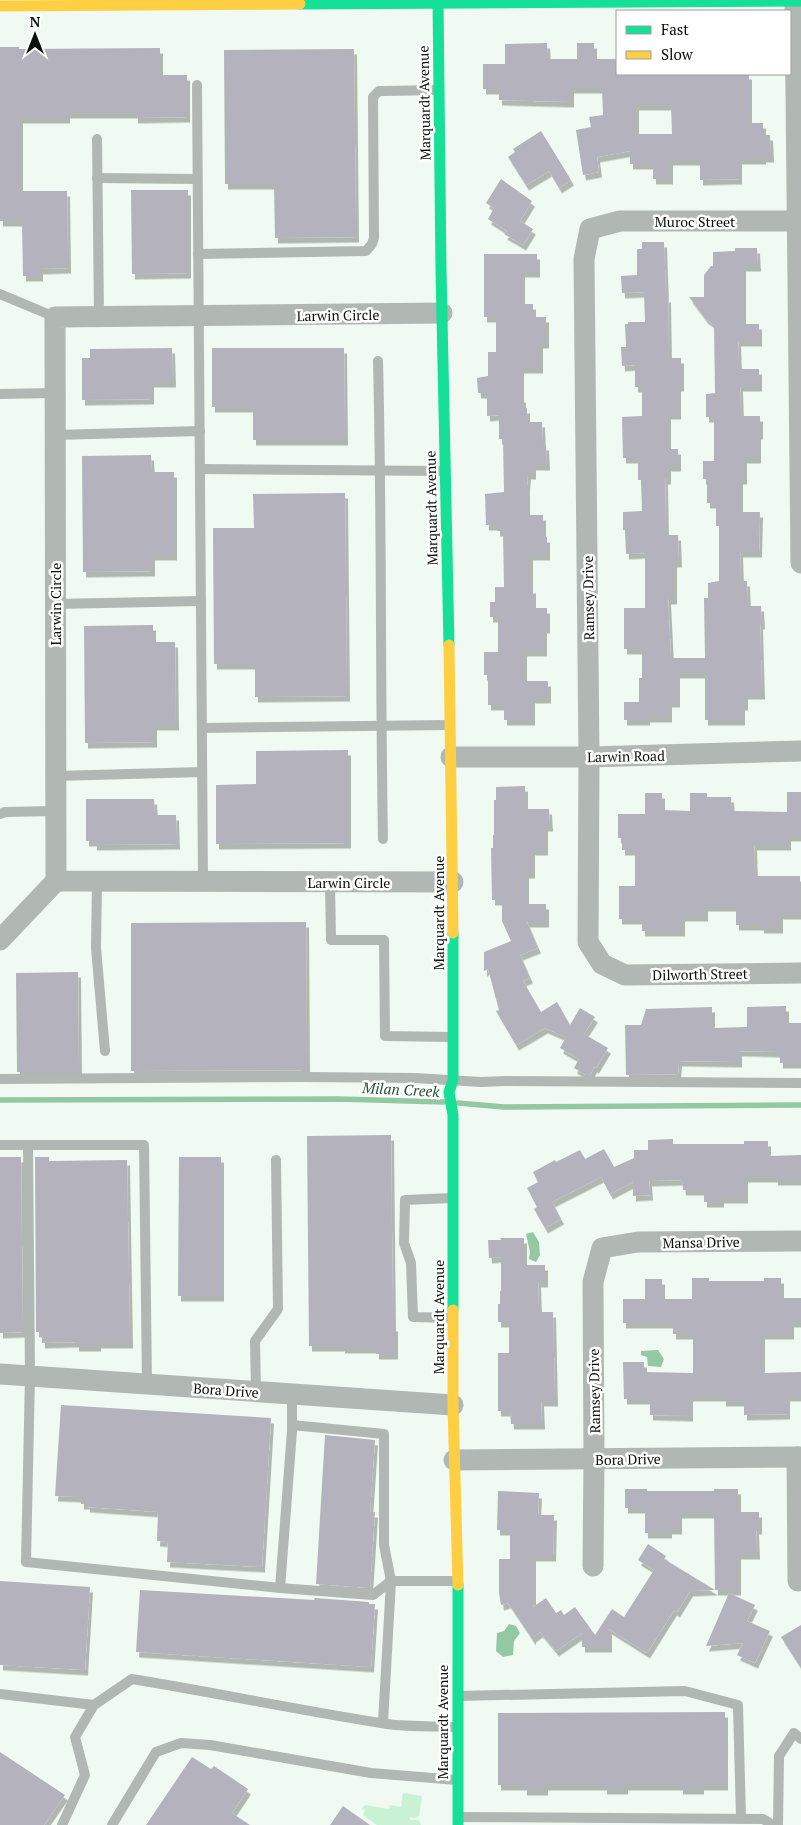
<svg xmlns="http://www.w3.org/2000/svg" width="801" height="1825" viewBox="0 0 801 1825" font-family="'PT Serif',serif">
<defs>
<filter id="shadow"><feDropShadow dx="3" dy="5.5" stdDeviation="0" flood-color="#0004"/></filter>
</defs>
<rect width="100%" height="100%" fill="#f0faf2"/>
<path fill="#c8f2d3" d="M403 1793 422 1796 419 1816 415 1818 410 1817V1820H419L421 1825H377L363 1815 365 1810 362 1809 365 1805 389 1809 390 1805 401 1807Z"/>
<g fill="#94c8a3">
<path d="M533 1232 539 1242 540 1255 536 1262 529 1259 530 1252 526 1234Z"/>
<path d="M658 1350 664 1359 661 1367 648 1366 647 1357 641 1355V1351Z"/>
<path d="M509 1624 516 1626 520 1633 514 1641 513 1655 503 1657 496 1651 497 1633 504 1631Z"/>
</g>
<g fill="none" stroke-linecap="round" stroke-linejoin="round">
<g stroke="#94c8a3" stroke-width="5.5">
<path d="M0 1100 338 1099 444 1102"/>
<path d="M458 1103 504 1107 801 1105"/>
</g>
</g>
<g fill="#b4b2bc" fill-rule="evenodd" filter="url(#shadow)">
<path d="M547 43 548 59H577V43H594V59H617V74H749V123H763V135H770L771 157H763V159H739V179L700 180V160H670V179H653V164H630V151L597 157 599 172 583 175 576 130 591 127 589 117 603 115 602 88H571V102L499 100V89H483V64H505V44ZM636 105H671L672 134H636Z"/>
<path d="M0 47H19V49L160 48V75H187V117L135 118V113H67V118H20V191H67L68 268 40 269V276H23L22 221H0Z"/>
<path d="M354 49 356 237 275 238 274 184H225L224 50Z"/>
<path d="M541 131 571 180 559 188 549 171 526 185 508 157 515 152 513 149Z"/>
<path d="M501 179 532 201 520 221 533 229 523 245 504 234 507 231 488 219 494 208 486 203Z"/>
<path d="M131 190H188V273L132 274Z"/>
<path d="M642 242H664L666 297H668L669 358H681V386H678V414H668V449H678V466H668V479H665L666 535H678L679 562H674V599H668L671 658H705L704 598H708V583L719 581V526H716V503H707V479H703V461H714V417H706V394L715 393 714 325 705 318 689 297H704V275L711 266H713V252L735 251V248H757L758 266H743V324H759V341H738L739 369H759V386H740L741 416H760V434H758V458H744V479H740V512H760L759 552H740L741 581H747L748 606H761L762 624H760L762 694H745V705H742V720H705V673H677V702H669V717H647V720H624V702H639V678H642V649H624V608H645V553L626 554 625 530H623V512L642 511 641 480H638V458H623L622 417 642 416V387H635V365L622 366 621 347H626L625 324H628V322H645L644 292 622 293 621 276 637 275V249H642Z"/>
<path d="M484 254H537V272H522V304H533V317H546V343H540V368H521V397H523V408H527V422H542L543 445H546L547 465H533V474H528L527 485V515H543V537H547V555H530V588H533V608H547V628H544V651H524V681H548V698H532V720H504V705H488V675H484V652H498V617H490V602H495V587H504L503 531H497V525H486L485 494 504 492 503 439H499V415L487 416V393H478L477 378 488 376V352H496V317H484Z"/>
<path d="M172 348 173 382H151V399L82 400V358H90V349Z"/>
<path d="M212 348H344L345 440H253V407H212Z"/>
<path d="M151 455 152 472H174V555H152V571L83 572 82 456Z"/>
<path d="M345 493 347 696 255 697V664H214L213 528H254L253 494Z"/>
<path d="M153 625V642H175L176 725H154V742L85 743 84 626Z"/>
<path d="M348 750V843L216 844V785L256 784V751Z"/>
<path d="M525 786V809H549L550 826H545V850H532V873H526V904H546V922H527L538 948 520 955 530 978 523 981 541 1012 557 1002 570 1025 580 1008 595 1017 584 1034 608 1048 596 1068 594 1067 590 1075H586L574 1068 579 1059 560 1048 566 1037 545 1028 516 1045 496 1011 499 1010 488 969 484 971V952L511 941 502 921V900H492L491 848H493V835H494V800H496V787Z"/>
<path d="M787 792H801V836H788V845H754L755 876H800V914H780V928H761V925H736V906H705V916H682V931H642V919H619V886H635V850H622V838H618V814H645V793H662V810L690 811V793H707V797H731L732 811 787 812Z"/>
<path d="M86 799H154L155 815H176L177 844 94 845V841H86Z"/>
<path d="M306 922 307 1070 131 1071V923Z"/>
<path d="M78 972 79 1072H17L16 973Z"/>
<path d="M786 1006V1023H801V1063H780V1052L739 1051V1062L679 1061 678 1074 626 1075 625 1025H641L646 1009 712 1007V1028L747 1027V1007Z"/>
<path d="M391 1135 393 1326H395V1354H376V1348H342V1346H309L307 1136Z"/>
<path d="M673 1139V1144H744V1141H768V1156L801 1155V1180H775V1177H745V1198H721V1202H704V1190H683L682 1180 649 1181 650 1195 633 1196V1182L610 1194 601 1177 552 1202 561 1219 545 1228 534 1209 537 1207 527 1188 538 1182 533 1172 555 1160 556 1162 580 1150 585 1159 604 1149 614 1167 634 1158V1150H648V1140Z"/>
<path d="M0 1157H21L23 1332 0 1333Z"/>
<path d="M35 1157H49V1161L127 1160 130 1343H98V1346H76V1342L42 1343V1332H36Z"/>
<path d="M179 1157H221V1296H178Z"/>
<path d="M500 1238H524V1265H545V1282H538L539 1312H553L555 1401H541L542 1424H511L510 1411H498V1353H509V1322H498V1304H500V1291H501V1257L489 1258 488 1240H501Z"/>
<path d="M692 1278H709V1281H764V1278H781V1298H801V1322H791V1334H762V1373L801 1372V1396H787V1414L744 1415V1401H723V1396H690V1416L650 1415V1399H624L623 1362H644V1372L693 1373V1334H673V1323H623V1299H645V1279H662V1299H692Z"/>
<path d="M61 1405 271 1418 262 1567 167 1562 168 1542 157 1541 158 1512 87 1507V1504H81V1497L55 1496Z"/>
<path d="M325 1435 375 1440 370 1512H375L370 1588 316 1584Z"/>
<path d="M625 1489H647V1491H714V1489H738V1512H759V1529H756L757 1554H738V1590H715L714 1513H679V1529H669V1533H645V1508H625Z"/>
<path d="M498 1491 539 1493 538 1515H554L553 1556H533V1607L546 1598 556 1613 561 1610 564 1615 575 1607 595 1635 612 1609 624 1617 654 1570 638 1560 648 1544 666 1556 664 1559 715 1590 690 1591 677 1612 674 1610 647 1653 609 1629V1647H582V1633L556 1651 540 1632 533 1637V1640L508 1603 501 1605 499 1593V1559H510V1530H497Z"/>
<path d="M0 1581 90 1587 85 1670 0 1665Z"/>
<path d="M140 1590 314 1600 315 1598 369 1602V1604H375L371 1667 136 1652Z"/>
<path d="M729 1593 755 1605 747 1621 770 1631 755 1663 737 1655 743 1643 706 1646Z"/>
<path d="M801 1625V1668L781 1637Z"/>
<path d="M725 1712V1785H701V1789H680V1785H625V1789H604V1785H545V1790H524V1785H498V1713Z"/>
<path d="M0 1752 65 1795 44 1825H0Z"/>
<path d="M192 1757 211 1769 214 1766 248 1789 232 1813 250 1825H146Z"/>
<path d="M343 1806 370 1825H330Z"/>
</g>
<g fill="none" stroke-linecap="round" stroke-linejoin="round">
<g stroke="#b1b7b2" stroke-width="10">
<path d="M197 85 203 882"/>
<path d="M97 139 99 317"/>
<path d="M97 178 197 179"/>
<path d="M198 254 366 251 372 244 374 238 373 97 379 91H385L437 90"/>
<path d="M0 294 55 317"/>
<path d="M378 361C382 520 380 679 383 839"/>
<path d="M0 394 55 393"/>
<path d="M55 435 200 431"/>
<path d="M201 469 444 471"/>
<path d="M55 604 201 601"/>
<path d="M202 728 449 725"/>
<path d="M56 776 202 772"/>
<path d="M0 814 5 812 56 811"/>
<path d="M97 881 96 948 105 1051"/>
<path d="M330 882 331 940H384L385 1036 452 1037"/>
<path d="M0 1079 303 1077 415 1078 481 1082 506 1081 801 1083"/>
<path d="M0 1145H144L147 1384"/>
<path d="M28 1145 30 1376 26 1562 280 1588 292 1431V1394"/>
<path d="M452 1198 405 1200 404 1243 411 1263 413 1317 452 1318"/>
<path d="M256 1392 255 1341 278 1309 276 1160"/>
<path d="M292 1425 384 1434V1545L391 1581 383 1723"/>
<path d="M280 1588 373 1595 391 1581H457"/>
<path d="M0 1694 94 1705"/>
<path d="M458 1696 685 1691 738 1705 741 1818"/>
<path d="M459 1817 763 1819 773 1825"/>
<path d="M62 1825 85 1775 75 1737 94 1705 132 1679C218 1693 302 1711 387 1724 410 1727 433 1726 456 1727"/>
<path d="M112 1825 156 1752 181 1743 210 1745 371 1773 457 1780"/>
<path d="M778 1825 779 1756 794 1733 801 1739"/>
</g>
<g stroke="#b1b7b2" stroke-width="21">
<path d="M795 0 801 563"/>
<path d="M801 221H620L590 229 584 259 589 757 588 942 602 964 625 975 801 973"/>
<path d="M442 313 55 317 56 881 453 882"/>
<path d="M451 757H589L801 751"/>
<path d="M0 940 56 881"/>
<path d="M0 1374 453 1405"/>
<path d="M797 1457 798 1581"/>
<path d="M454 1460 801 1457"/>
<path d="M593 1566 594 1459 593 1282 602 1248 638 1242 801 1241"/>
</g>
<g stroke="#16e098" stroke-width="11">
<path d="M438 0 441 270 449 645"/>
<path d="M300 4 801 1"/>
<path d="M453 933V1080L449 1092 453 1115V1310"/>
<path d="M458 1585V1825"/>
</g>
<g stroke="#ffcf43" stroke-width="11">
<path d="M0 6 300 4"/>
<path d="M449 645 453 933"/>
<path d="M453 1310V1405L458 1585"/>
</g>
</g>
<g text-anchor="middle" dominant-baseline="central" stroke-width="5" stroke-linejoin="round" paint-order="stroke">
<g font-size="14" fill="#071009" stroke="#fff">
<text transform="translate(424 103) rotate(-91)">Marquardt Avenue</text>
<text x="695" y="221">Muroc Street</text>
<text transform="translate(338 315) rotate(-1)">Larwin Circle</text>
<text transform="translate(431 508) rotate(-91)">Marquardt Avenue</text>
<text transform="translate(588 598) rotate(-91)">Ramsey Drive</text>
<text transform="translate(55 604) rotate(-90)">Larwin Circle</text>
<text transform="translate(626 756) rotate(-1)">Larwin Road</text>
<text x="349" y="882">Larwin Circle</text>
<text transform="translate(438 913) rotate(-90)">Marquardt Avenue</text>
<text transform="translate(700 974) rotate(-1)">Dilworth Street</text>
<text transform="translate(701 1242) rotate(-1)">Mansa Drive</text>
<text transform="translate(438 1317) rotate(-90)">Marquardt Avenue</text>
<text transform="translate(226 1390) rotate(4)">Bora Drive</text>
<text transform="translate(594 1391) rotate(-91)">Ramsey Drive</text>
<text transform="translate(628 1459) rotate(-1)">Bora Drive</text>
<text transform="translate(442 1722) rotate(-90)">Marquardt Avenue</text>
</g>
<g font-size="15" font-style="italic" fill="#1f5231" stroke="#fff">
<text transform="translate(401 1089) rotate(3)">Milan Creek</text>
</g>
</g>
<rect x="616" y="10" width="175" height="65" fill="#ffffff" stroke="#9c9f9d"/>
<rect x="626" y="26" width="25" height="8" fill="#16e098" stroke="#9c9f9d"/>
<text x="661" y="35" font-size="15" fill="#071009">Fast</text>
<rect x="626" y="51" width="25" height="8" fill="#ffcf43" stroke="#9c9f9d"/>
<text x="661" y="60" font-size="15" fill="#071009">Slow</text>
<g transform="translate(35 35)" stroke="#ffffff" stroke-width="4" paint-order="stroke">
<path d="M0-4L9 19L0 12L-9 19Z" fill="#071009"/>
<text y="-8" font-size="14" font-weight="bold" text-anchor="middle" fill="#071009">N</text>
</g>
</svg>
